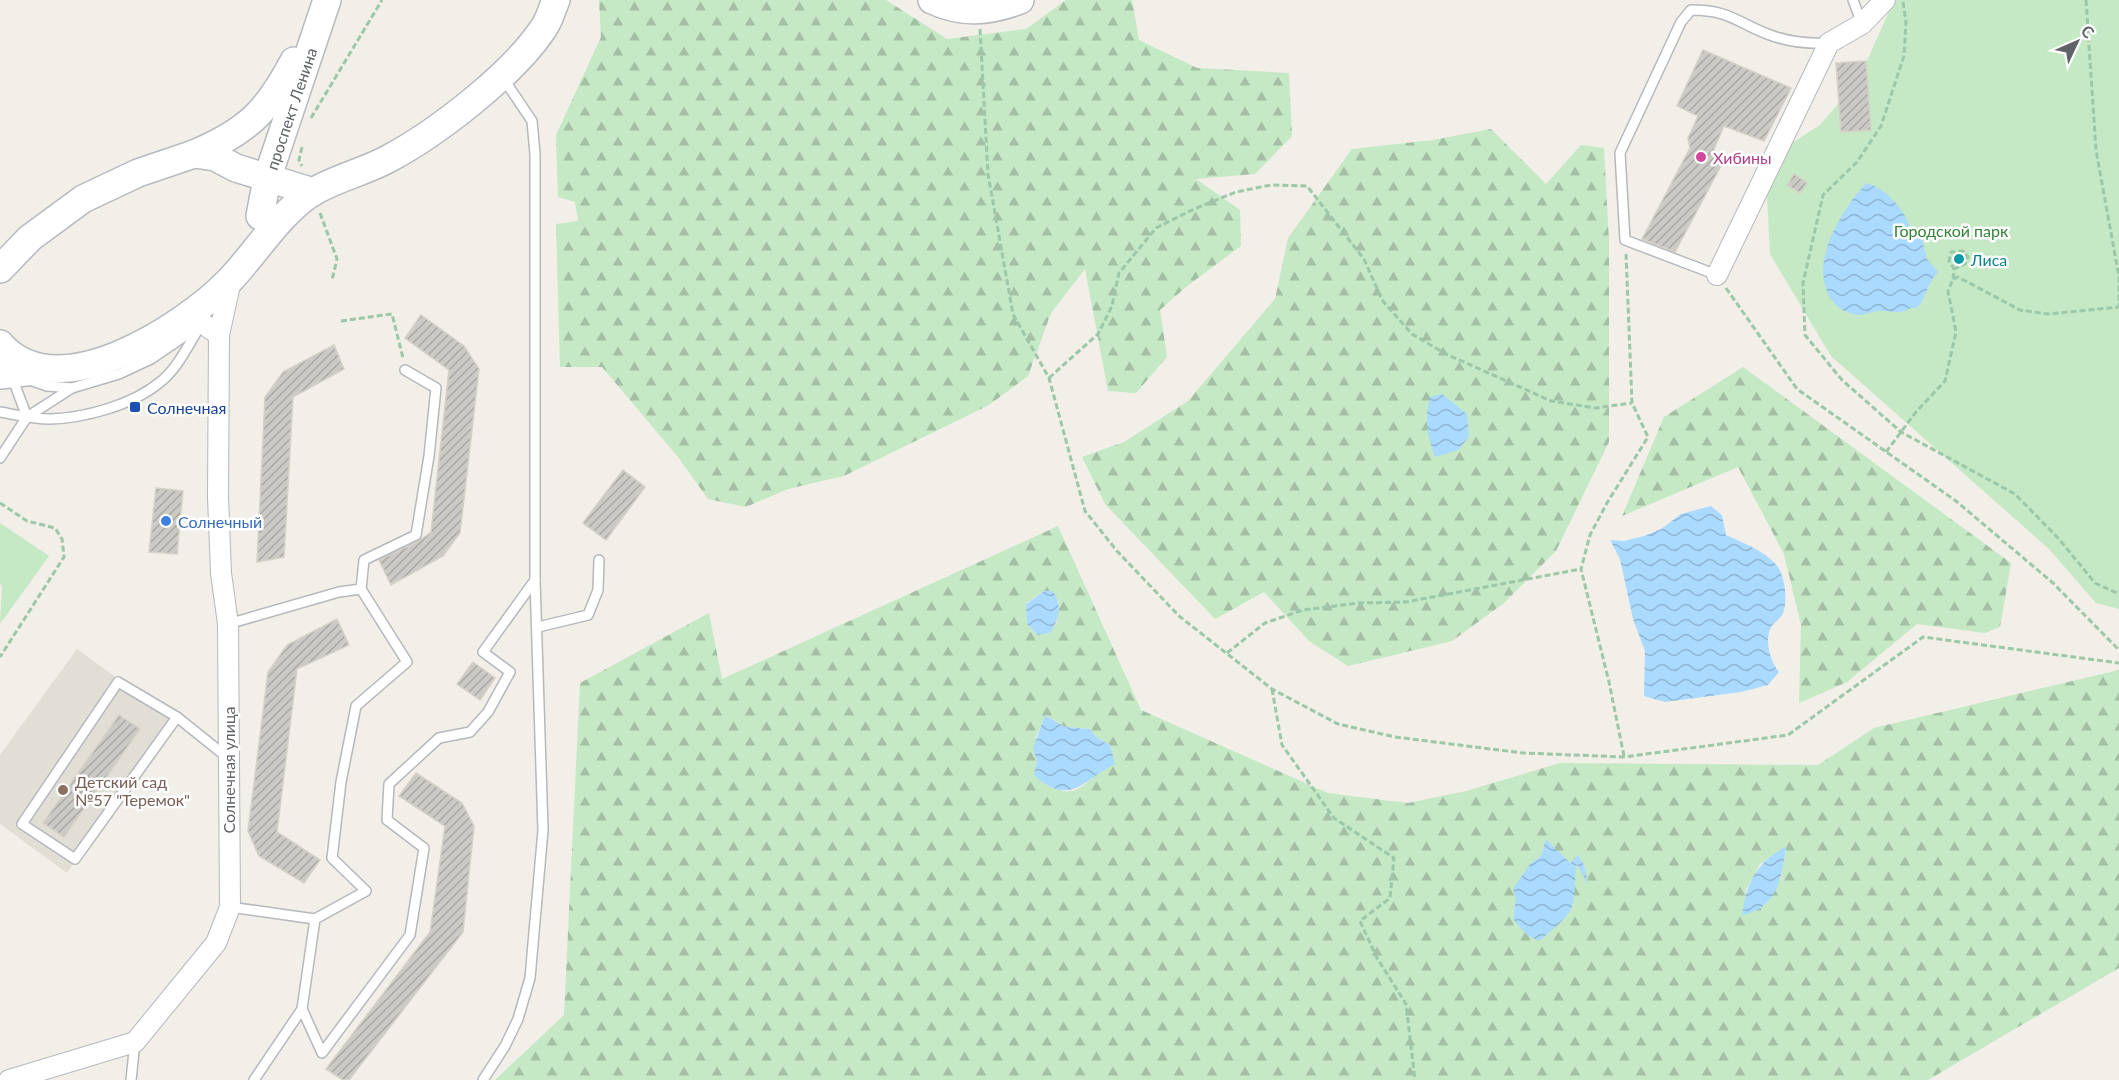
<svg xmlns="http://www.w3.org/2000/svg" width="2119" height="1080" viewBox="0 0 2119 1080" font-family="Lato,sans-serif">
<defs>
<pattern id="forest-firs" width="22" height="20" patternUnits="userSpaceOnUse" patternTransform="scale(1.5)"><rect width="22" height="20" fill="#c5e8c5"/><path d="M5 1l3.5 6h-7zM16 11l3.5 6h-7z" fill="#a3c0a4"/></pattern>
<pattern id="water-waves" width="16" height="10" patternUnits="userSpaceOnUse" patternTransform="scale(1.5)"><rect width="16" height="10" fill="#aadaff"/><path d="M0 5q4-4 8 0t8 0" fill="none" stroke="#8eb4d2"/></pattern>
<pattern id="building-hatch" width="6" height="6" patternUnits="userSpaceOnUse" patternTransform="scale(1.5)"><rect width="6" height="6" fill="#cccac5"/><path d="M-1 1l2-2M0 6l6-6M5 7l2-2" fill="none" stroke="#a9a8a4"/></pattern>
</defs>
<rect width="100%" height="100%" fill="#f1efe8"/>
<path fill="#e1ded6" d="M77 649 176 721 67 873 0 824V755Z"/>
<g fill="#c5e8c5">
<path d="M1894 0H2119V609L2096 603 2049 549 1831 356 1770 254 1767 196 1773 169 1789 145 1820 125 1859 79Z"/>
<path d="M0 523 49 556 0 624 2 587 0 583Z"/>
</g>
<g fill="url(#forest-firs)" fill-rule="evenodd">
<path d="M599 0H886L947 39 1026 29 1066 0H1132L1139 40 1197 68 1289 73 1292 136 1255 174 1196 179 1240 210 1241 246 1186 287 1160 310 1167 357 1136 393 1108 391 1085 269 1051 313 1028 376 989 405 844 476 788 489 746 507 708 499 678 457 602 367H560L556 224 578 221 575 202 558 197 556 135 601 37Z"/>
<path d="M1491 129 1546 184 1581 145 1604 148 1609 241V442L1556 551 1504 603 1452 641 1348 666 1309 641 1264 592 1215 619 1105 504 1082 457 1124 442 1188 401 1275 299 1288 238 1352 149 1433 140Z"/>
<path d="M1743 367 2011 563 2000 627 1985 633 1917 624 1847 682 1799 703 1801 625 1784 554 1738 467 1622 516 1664 417Z"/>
<path d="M1058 526 1141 710 1328 793 1408 803 1466 791 1560 763 1818 765 1874 728 2119 670V968L1928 1080H495L564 1015 580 683 709 613 722 679ZM1044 591 1059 602 1057 622 1050 633 1038 635 1027 624 1026 603ZM1046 715 1065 727 1090 729 1096 737 1110 745C1094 782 1073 811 1035 775L1037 761 1036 736ZM1786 848 1781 878 1764 905 1745 892 1760 864ZM1578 855 1584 865 1588 883 1575 862V874L1513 919C1517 893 1519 871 1541 856L1570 863Z"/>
</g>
<g fill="url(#water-waves)">
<path d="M1866 183C1885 187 1906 211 1911 230L1921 235 1927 259 1938 272C1927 283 1927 297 1917 308 1910 307 1907 311 1900 312 1892 312 1884 310 1876 311 1871 312 1864 315 1859 315 1852 316 1838 308 1834 303 1805 267 1841 211 1866 183Z"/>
<path d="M1442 394 1467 414 1469 437 1458 450 1435 457C1427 436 1424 419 1430 397Z"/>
<path d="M1711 506 1722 515 1726 535C1743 543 1766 551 1778 567 1785 578 1788 601 1783 613 1781 619 1774 622 1771 627 1764 641 1770 661 1779 672L1768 685 1741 692 1665 702 1644 696 1645 651 1633 619 1620 559 1610 540 1624 541 1644 536 1661 529 1681 514Z"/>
<path d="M1044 591H1053C1062 606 1060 618 1050 633L1038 635 1027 624 1026 604Z"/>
<path d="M1045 715 1065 727 1090 729 1096 737 1110 745 1115 764C1083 780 1070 808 1034 775L1037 761 1033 748Z"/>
<path d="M1546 839 1570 863 1578 855 1584 865 1589 886 1576 863C1573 912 1579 908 1539 941L1527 935 1513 919 1516 899 1513 889 1530 864 1541 856Z"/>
<path d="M1786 847C1783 866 1781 891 1764 905 1759 910 1749 913 1742 916 1746 884 1756 862 1786 847Z"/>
</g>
<g fill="url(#building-hatch)" stroke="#d6d1c6" stroke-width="1.5">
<path d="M1703 50 1791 88 1764 141 1724 126 1714 149 1722 164 1675 252 1642 239 1690 148 1688 138 1698 116 1677 106Z"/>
<path d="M1866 61 1871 130 1841 132 1836 63Z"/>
<path d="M1794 174 1807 183 1800 193 1787 185Z"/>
<path d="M421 315 464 346 479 369 460 533 443 556 391 585 379 560 419 541 431 532 449 370 405 338Z"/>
<path d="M334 345 344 369 293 397 284 557 257 562 265 397 283 372Z"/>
<path d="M623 470 645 487 606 540 583 523Z"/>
<path d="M156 488 183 491 177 554 149 552Z"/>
<path d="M337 619 349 645 297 669 277 832 320 860 304 883 259 856 248 831 268 672 287 645Z"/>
<path d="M473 662 495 678 480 700 457 684Z"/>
<path d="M119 715 140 729 64 837 43 823Z"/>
<path d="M416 773 462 803 474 826 463 932 349 1080H343L326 1069 430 932 445 826 399 796Z"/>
</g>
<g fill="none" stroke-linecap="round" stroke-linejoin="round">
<defs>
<g id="lane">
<path d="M1853 0 1862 24"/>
<path d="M1717 275 1625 240 1620 153 1681 22 1691 10C1731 10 1737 23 1770 35 1789 42 1809 44 1829 43"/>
<path d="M12 377 27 417"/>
<path d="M30 380 47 386 72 388"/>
<path d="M0 412C17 415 33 419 50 419 85 418 132 405 159 383 178 369 189 343 202 323"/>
<path d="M0 458 27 417 72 388 119 374 151 359 198 327"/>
<path d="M228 624 339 592 361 589 364 560 416 535 429 456 436 388 405 370"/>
<path d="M538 627 588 615 598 590 599 560"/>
<path d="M177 717 75 859 22 824 118 682 177 717 228 758"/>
<path d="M230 907 315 919"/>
<path d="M302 1009 322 1053 410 935 424 848 387 820 389 784 439 738 470 732 488 712 510 672 483 652 535 580"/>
<path d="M131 1080 135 1042"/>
<path d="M254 1080 302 1009 315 919 366 891 332 858 341 782 356 706 407 662 361 589"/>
<path d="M483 1080 505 1046 518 1019 530 978 543 830 535 580V154L532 121 503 78"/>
</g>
<g id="street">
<path d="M1717 275 1829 43 1862 24 1885 0"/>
<path d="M202 323 219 335"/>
<path d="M9 1080 135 1042 216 943 230 907 228 624 221 573 218 497 219 335 231 280"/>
</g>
<g id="secondary">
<path d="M932 0C962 14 989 12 1020 0"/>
<path d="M194 154C248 131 267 112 294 61"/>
<path id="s1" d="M260 216 267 179 327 0"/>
<path d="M0 269 30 238 83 199 138 173 194 154 215 157 236 168 313 192"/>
<path d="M0 344C57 410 183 328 229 281 256 253 280 212 313 192 336 178 364 172 388 159 437 133 512 75 543 29 549 21 552 9 556 0"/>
<path d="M0 375 42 370"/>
</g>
</defs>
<use href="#lane" stroke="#b5b8bc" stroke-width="12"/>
<use href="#street" stroke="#b5b8bc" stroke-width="22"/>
<use href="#secondary" stroke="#b6babf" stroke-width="30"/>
<g stroke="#9cc7a9" stroke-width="3" stroke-dasharray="6 3" stroke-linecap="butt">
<path d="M2086 0 2096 150 2119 277V306"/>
<path d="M1903 2 1906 22 1904 56 1881 126 1857 162 1823 195 1803 283 1805 335 1842 380 1901 432 2015 494 2059 539 2095 583 2119 594"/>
<path d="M980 29 988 174 1013 314 1049 378 1085 511 1117 551 1179 616 1272 689 1338 724 1395 737 1523 753 1624 757 1788 735 1923 637 2119 663"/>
<path d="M311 118 382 0"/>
<path d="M302 147 299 160 302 166"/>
<path d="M320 213 337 259 332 280"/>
<path d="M1953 279 1954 269 1949 261 1951 252 1963 251 1968 257 1965 264 1954 269"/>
<path d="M1726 288 1797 389 1956 501 2053 583 2119 650"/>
<path d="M341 321 392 314 403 358"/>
<path d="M1049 378 1098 334 1112 306 1119 273 1156 228 1194 209 1236 192 1271 185 1307 186 1364 259 1382 300 1412 334 1446 354 1551 401 1596 408 1632 403"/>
<path d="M1886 452 1916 412 1945 381 1956 332 1948 291 1953 279 1958 277 2020 310 2048 314 2119 307"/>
<path d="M0 503 27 521 55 528 62 539 64 557 0 657"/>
<path d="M1227 653 1265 623 1303 610 1358 603 1406 602 1581 569"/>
<path d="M1272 689 1282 745 1334 818 1394 858 1390 898 1360 921 1377 958 1406 1004 1415 1080"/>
<path d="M1624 756 1609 682 1581 569 1590 535 1607 503 1648 437 1632 403 1626 254"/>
</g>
<use href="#lane" stroke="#fff" stroke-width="9"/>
<use href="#street" stroke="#fff" stroke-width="20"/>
<use href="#secondary" stroke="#fff" stroke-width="27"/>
</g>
<circle fill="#d1479c" stroke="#fff" stroke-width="2" cx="1701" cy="157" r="6"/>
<circle fill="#0f9aa8" stroke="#fff" stroke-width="2" cx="1959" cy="259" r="6"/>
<rect fill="#1a4fb4" stroke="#fff" stroke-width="2" x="129" y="401" width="12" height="12" rx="3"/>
<circle fill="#3f7fe0" stroke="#fff" stroke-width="2" cx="166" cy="521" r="6"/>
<circle fill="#8d6e63" stroke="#fff" stroke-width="2" cx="63" cy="790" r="6"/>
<g text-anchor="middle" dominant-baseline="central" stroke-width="5" stroke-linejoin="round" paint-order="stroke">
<g font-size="16" fill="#5f6368" stroke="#fff">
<text stroke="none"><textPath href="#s1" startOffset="112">проспект Ленина</textPath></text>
<text transform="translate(228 770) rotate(-90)">Солнечная улица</text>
</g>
<g font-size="16" fill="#b23c85" stroke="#fff" text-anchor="start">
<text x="1713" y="157">Хибины</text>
</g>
<g font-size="16" fill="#348238" stroke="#fff">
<text x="1951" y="230">Городской парк</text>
</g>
<g font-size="16" fill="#0d838f" stroke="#fff" text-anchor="start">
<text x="1971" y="259">Лиса</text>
</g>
<g font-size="16" fill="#164399" stroke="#fff" text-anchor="start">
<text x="147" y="407">Солнечная</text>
</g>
<g font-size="16" fill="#366cbe" stroke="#fff" text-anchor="start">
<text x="178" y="521">Солнечный</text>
</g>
<g font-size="16" fill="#785e54" stroke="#fff" text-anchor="start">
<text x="75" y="781">Детский сад<tspan x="75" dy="18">№57 "Теремок"</tspan></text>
</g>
</g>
<g transform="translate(2077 42) rotate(46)" stroke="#ffffff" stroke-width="4.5" paint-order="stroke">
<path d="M0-4.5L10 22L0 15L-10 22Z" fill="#5f6368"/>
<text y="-9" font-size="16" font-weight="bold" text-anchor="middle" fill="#5f6368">С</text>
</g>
</svg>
